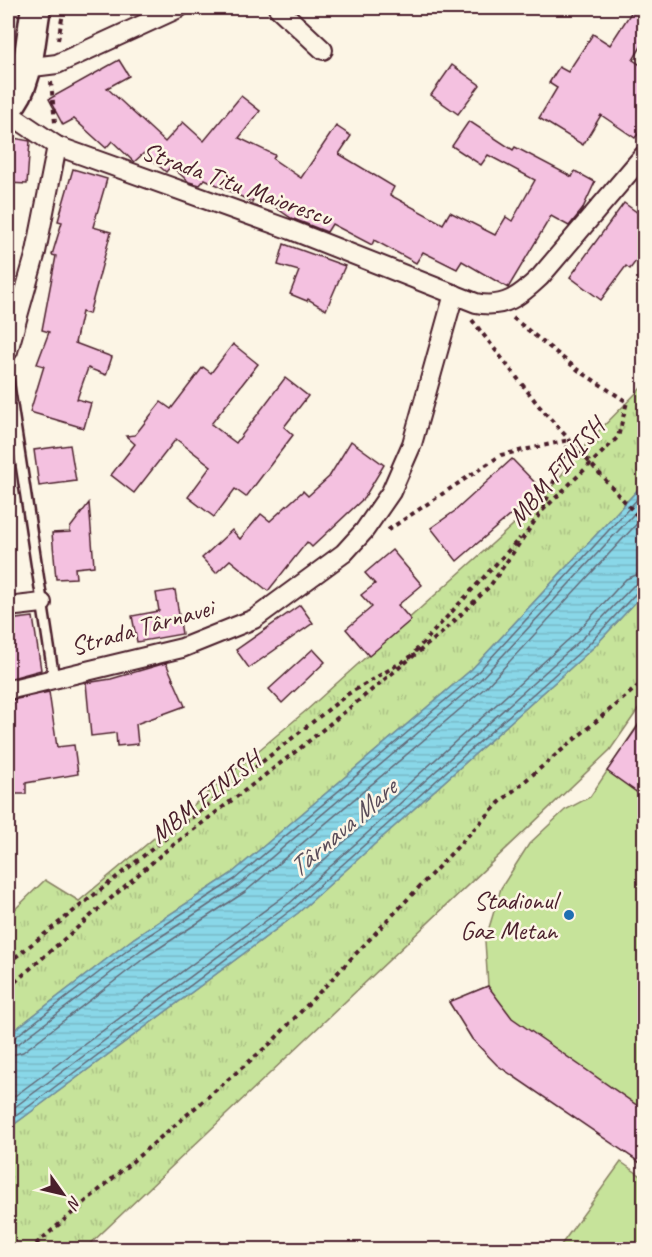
<svg xmlns="http://www.w3.org/2000/svg" width="652" height="1257" viewBox="0 0 652 1257" font-family="Caveat,sans-serif">
<defs>
<pattern id="grass-tufts" width="24" height="20" patternUnits="userSpaceOnUse" patternTransform="scale(1.5)"><rect width="24" height="20" fill="#c6e39a"/><path d="M3 7l-1-3M5 7V3M7 7l1-3M15 17l-1-3M17 17v-4M19 17l1-3" fill="none" stroke="#acc285"/></pattern>
<pattern id="water-rules" width="6" height="5" patternUnits="userSpaceOnUse" patternTransform="scale(1.5)"><rect width="6" height="5" fill="#89d7e8"/><path d="M0 2.5h6" fill="none" stroke="#78b8c7"/></pattern>
</defs>
<rect width="100%" height="100%" fill="#fcf5e5"/>
<filter id="ink" filterUnits="userSpaceOnUse"><feTurbulence type="fractalNoise" baseFrequency=".0167" numOctaves="2"/><feDisplacementMap in="SourceGraphic" scale="12" xChannelSelector="R" yChannelSelector="G"/><feConvolveMatrix kernelMatrix="1 2 1 2 8 2 1 2 1" color-interpolation-filters="sRGB"/></filter>
<g filter="url(#ink)">
<g fill="url(#grass-tufts)" stroke="#888162" stroke-width="1.5">
<path d="M644 385V483L472 669 231 874 134 938 8 1035V916L45 880 79 901 308 709 542 499 588 442Z"/>
<path d="M644 593V701L610 750 85 1249 8 1250V1129L298 913 594 647Z"/>
</g>
<g fill="#c6e39a" stroke="#888162" stroke-width="1.5">
<path d="M644 716V1166L472 1039 449 1002 488 986 485 941 501 888 529 844 565 810 590 797Z"/>
<path d="M621 1162 644 1178V1249H558Z"/>
</g>
<path fill="url(#water-rules)" stroke="#708d9c" stroke-width="1.5" d="M644 483V593L594 647 298 913 8 1129V1035L134 938 231 874 472 669Z"/>
<g fill="none" stroke-linecap="round" stroke-linejoin="round">
<g stroke="#636977" stroke-width="1.5">
<path d="M8 1040 14 1038 137 943 235 879 476 674 644 492"/>
<path d="M8 1047 18 1044 142 949 239 885 480 680 644 503"/>
<path d="M8 1056 23 1052 147 956 245 892 486 687 644 516"/>
<path d="M8 1101 284 896 578 631 626 579 644 572"/>
<path d="M8 1112 290 903 584 637 633 586 644 581"/>
<path d="M8 1122 294 908 590 643 638 591 644 589"/>
</g>
</g>
<g fill="#f4c1e0" stroke="#4a1f2b" stroke-width="1.5">
<path d="M634 8 645 14V40L633 60 645 68V125L635 138 601 115 583 145 539 118 557 88 549 83 559 67 568 72 593 34 610 45Z"/>
<path d="M119 60 129 76 107 88 165 142 183 122 204 141 241 96 260 111 239 138 275 155 273 159 301 178 336 126 351 136 339 154 394 187 390 195 443 224 450 212 495 235 506 217 512 221 535 180 488 155 481 165 452 146 469 121 513 150 515 147 572 177 575 171 595 182 582 210 569 226 551 216 508 288 462 261 457 269 423 252 416 263 374 240 372 245 332 224 327 232 291 218 256 194 252 202 205 179 200 185 189 182 171 166 166 172 144 153 134 162 112 141 106 148 74 119 63 125 49 99Z"/>
<path d="M452 65 480 85 458 114 431 95Z"/>
<path d="M8 137 30 141 27 184 8 183Z"/>
<path d="M73 169 107 179 93 227 111 232 89 314 82 312 75 343 112 357 106 375 88 368 77 399 91 403 84 428 30 412 44 366 37 364 49 332 42 330 56 256 52 255 62 222 58 221Z"/>
<path d="M624 203 645 218V249L630 269 626 266 601 300 570 277Z"/>
<path d="M284 244 345 266 326 310 308 299 307 301 290 294 299 271 278 265Z"/>
<path d="M233 344 258 364 211 424 236 443 285 378 308 396 284 427 293 435 246 497 235 489 214 517 188 497 211 466 176 439 134 493 111 475 135 444 126 436 135 435 161 402 171 409 203 367 211 373Z"/>
<path d="M351 441 384 465 364 498 312 547 307 542 268 591 230 560 216 573 202 558 232 530 240 539 261 514 270 521 303 491 308 496 329 477Z"/>
<path d="M70 445 76 481 39 486 34 450Z"/>
<path d="M512 459 544 492 532 503 529 499 457 561 431 528 455 511Z"/>
<path d="M89 503 94 566 75 568 76 578 56 579 52 533 70 532V528Z"/>
<path d="M392 550 422 585 398 605 411 620 369 656 346 629 372 607 361 595 375 584 365 573Z"/>
<path d="M175 590 182 634 137 642 132 616 159 611 156 593Z"/>
<path d="M300 605 313 623 249 668 236 650Z"/>
<path d="M33 617 41 670 8 679V620Z"/>
<path d="M313 649 325 662 282 703 269 689Z"/>
<path d="M166 663 185 706 136 724 138 744 117 746 116 733 91 736 86 683 111 679Z"/>
<path d="M49 692 57 747 74 745 78 774 26 783V794H8V701Z"/>
<path d="M645 716V798L607 771Z"/>
<path d="M488 986 512 1018 645 1111V1166L497 1065 472 1039 449 1002Z"/>
</g>
<g fill="none" stroke-linecap="round" stroke-linejoin="round">
<defs>
<path id="lane" d="M8 379 54 679"/>
<g id="street">
<path d="M278 8 323 50"/>
<path d="M25 68 57 64 179 8"/>
<path d="M8 113 57 146 291 230 476 303C504 309 520 296 540 277L644 155"/>
<path d="M8 351 36 252 57 146"/>
<path d="M8 607 42 603"/>
<path d="M8 690 182 648 254 619 344 553 364 531 391 492 412 444 454 294"/>
</g>
<path id="primary" d="M8 107C30 84 30 38 36 8"/>
</defs>
<use href="#lane" stroke="#4a1f2b" stroke-width="14"/>
<use href="#street" stroke="#4a1f2b" stroke-width="22"/>
<use href="#primary" stroke="#4a1f2b" stroke-width="33"/>
<g stroke="#4a1f2b" stroke-width="4" stroke-dasharray="4.5 4.5" stroke-linecap="butt">
<path d="M58 40 64 8"/>
<path d="M51 82 55 123"/>
<path d="M472 320 539 406 644 523"/>
<path d="M543 509 570 440"/>
<path d="M388 530 501 455 569 440"/>
<path d="M8 963 348 694 409 658 520 538"/>
<path d="M8 988 163 853 299 749 443 632 490 586 541 512 618 437 627 402 578 370 513 318"/>
<path d="M29 1250 272 1042 500 802 644 681"/>
</g>
<use href="#lane" stroke="#fcf5e5" stroke-width="9"/>
<use href="#street" stroke="#fcf5e5" stroke-width="18"/>
<use href="#primary" stroke="#fcf5e5" stroke-width="28"/>
</g>
</g>
<circle fill="#1f6fb2" stroke="#fcf5e5" stroke-width="2" cx="569" cy="915" r="6"/>
<g text-anchor="middle" dominant-baseline="central" stroke-width="5" stroke-linejoin="round" paint-order="stroke">
<g font-size="26" fill="#4a1f2b" stroke="#fcf5e5">
<text transform="translate(237 184) rotate(20)">Strada Titu Maiorescu</text>
<text transform="translate(556 472) rotate(-49)">MBM FINISH</text>
<text transform="translate(142 627) rotate(-16)">Strada Târnavei</text>
<text transform="translate(205 797) rotate(-38)">MBM FINISH</text>
</g>
<g font-size="26" fill="#4a1f2b" stroke="#fcf5e5" text-anchor="end">
<text x="557" y="900">Stadionul<tspan x="557" dy="30">Gaz Metan</tspan></text>
</g>
<g font-size="27" font-style="italic" fill="#5a4d5a" stroke="#fcf5e5">
<text transform="translate(342 828) rotate(-41)">Târnava Mare</text>
</g>
</g>
<rect width="652" height="1257" fill="none" stroke="#fcf5e5" stroke-width="30"/>
<rect x="15" y="15" width="622" height="1227" fill="none" stroke="#4a1f2b" stroke-width="2" filter="url(#ink)"/>
<g transform="translate(63 1194) rotate(124)" stroke="#fcf5e5" stroke-width="4.5" paint-order="stroke">
<path d="M0-4.5L10 22L0 15L-10 22Z" fill="#4a1f2b"/>
<text y="-9" font-size="16" font-weight="bold" text-anchor="middle" fill="#4a1f2b">N</text>
</g>
</svg>
